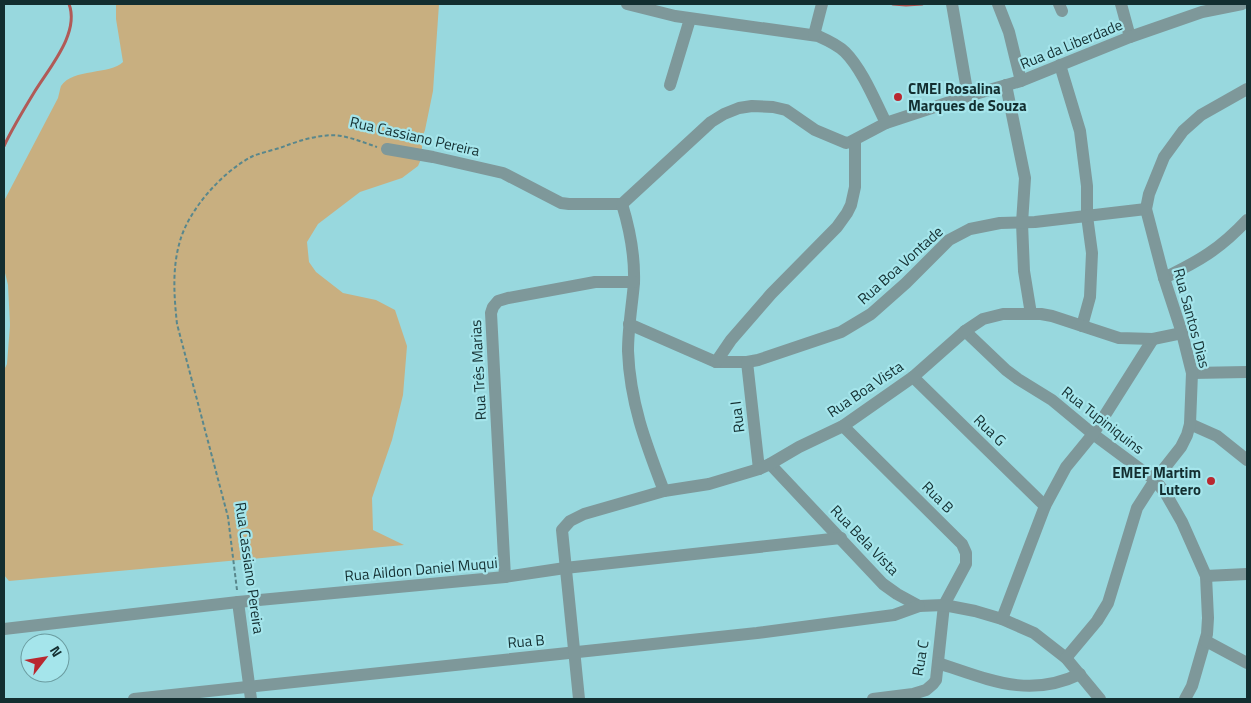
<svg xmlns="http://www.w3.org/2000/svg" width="1251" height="703" viewBox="0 0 1251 703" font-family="'Titillium Web',sans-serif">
<rect width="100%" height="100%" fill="#98d8de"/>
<path fill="#c8af80" d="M116 4H439L433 91 425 130 422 138V157L418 166 402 178 360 192 318 224 307 242 309 262 316 272 343 293 376 300 395 310 407 346 403 395 392 440 372 498 373 530 404 545 9 581 4 575V370L7 364 10 325 8 285 4 269V201L58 98C59 94 60 89 61 86 73 68 110 75 123 62L116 19Z"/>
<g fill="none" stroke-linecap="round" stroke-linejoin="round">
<g stroke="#b15a57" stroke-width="3">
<path d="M893 4 906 5 922 4"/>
<path d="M4 146C13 127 24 109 35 91 49 68 80 33 69 4"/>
</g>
<path stroke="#59878c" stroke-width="2" stroke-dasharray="4 2.5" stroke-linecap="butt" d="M237 590 228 517 177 324C174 296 172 268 180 241 189 209 223 171 253 156 263 152 275 150 285 146 301 140 323 133 341 136 353 138 365 143 377 147"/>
<g stroke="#7e989a" stroke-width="12">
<path d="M627 4 675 16 818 36C827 40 838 45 845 52 862 69 875 101 886 123"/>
<path d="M952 4 968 96"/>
<path d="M998 4 1009 32 1021 81"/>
<path d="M1059 4 1062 11"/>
<path d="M1121 4 1130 37"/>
<path d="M814 35 822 4"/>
<path d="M1060 65 1080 131 1087 186V216L1092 253 1090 297 1082 326"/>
<path d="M670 85 690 19"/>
<path d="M1006 85 1025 178 1022 223 1024 271 1031 314"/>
<path d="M387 149 433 157 503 173 561 203 569 204H622L711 122 724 114 739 108 752 106 773 107 786 110 815 130 846 143 850 142 886 123 968 96 1021 81 1130 37 1202 12 1242 4"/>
<path d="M622 204C630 230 635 255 634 283 632 306 628 328 628 351 630 403 646 444 664 491"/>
<path d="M1164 278C1199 261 1220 249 1247 220"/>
<path d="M629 324 716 362H747L758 360 841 332 871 314 906 283 949 240 970 229 1000 223 1035 222 1146 209"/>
<path d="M965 331 1006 370 1018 379 1052 400 1093 434 1155 480 1166 494 1182 522 1206 576 1208 618 1207 634 1192 686 1185 699"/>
<path d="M716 362 731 340 771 294 837 227 847 213 851 205 855 187V141"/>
<path d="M747 362 759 469"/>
<path d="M1192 373 1247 372"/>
<path d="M913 377 1045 506"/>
<path d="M1190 424 1217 436 1247 460"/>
<path d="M843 426 962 544 966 553V564L944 605 936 680 933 684 926 690 913 694 873 699"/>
<path d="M770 464 883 584 897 594 919 606 944 605 975 611 1002 619 1034 633 1066 658 1100 699"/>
<path d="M1206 576 1247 574"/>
<path d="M505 577 491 313 493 307 498 301 508 298 595 282H634"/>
<path d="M238 602 251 699"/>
<path d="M1002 619 1045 506 1066 467 1093 434 1153 339"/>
<path d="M4 629 238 602 505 577 565 568 841 538"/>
<path d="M1206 641 1247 663"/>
<path d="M1066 658 1097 621 1108 603 1137 508 1155 480 1181 447 1187 435 1190 424 1192 373 1182 333 1164 278 1146 209 1149 194 1164 157 1183 131 1201 115 1247 89"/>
<path d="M938 663C988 679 1028 699 1080 674"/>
<path d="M134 699 757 633 894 615 919 606"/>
<path d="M579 699 562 530 570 521 584 514 664 491 709 484 759 469 770 464 799 447 843 426 913 377 965 331 983 319 1003 314H1041L1052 316 1119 338 1153 339 1182 333"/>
</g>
</g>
<g fill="#b92830" stroke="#a5e5eb" stroke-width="2">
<circle cx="898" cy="97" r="5"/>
<circle cx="1211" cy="481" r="5"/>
</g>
<g text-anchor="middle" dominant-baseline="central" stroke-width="4.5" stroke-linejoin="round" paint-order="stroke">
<g font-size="15" fill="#132e30" stroke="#a5e5eb">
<text transform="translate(1071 44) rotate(-22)">Rua da Liberdade</text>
<text transform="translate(415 136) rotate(13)">Rua Cassiano Pereira</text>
<text transform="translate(900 265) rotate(-42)">Rua Boa Vontade</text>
<text transform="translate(1192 318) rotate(75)">Rua Santos Dias</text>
<text transform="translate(478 370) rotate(-93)">Rua Três Marias</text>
<text transform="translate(865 389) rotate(-34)">Rua Boa Vista</text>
<text transform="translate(737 417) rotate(-97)">Rua I</text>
<text transform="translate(1103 420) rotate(38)">Rua Tupiniquins</text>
<text transform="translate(990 430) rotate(44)">Rua G</text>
<text transform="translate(938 497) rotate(45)">Rua B</text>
<text transform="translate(865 540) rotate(46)">Rua Bela Vista</text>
<text transform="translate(250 568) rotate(82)">Rua Cassiano Pereira</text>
<text transform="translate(421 569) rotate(-5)">Rua Aildon Daniel Muqui</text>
<text transform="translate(526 641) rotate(-5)">Rua B</text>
<text transform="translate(920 658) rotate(-80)">Rua C</text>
</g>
<g font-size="15" font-weight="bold" fill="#132e30" stroke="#a5e5eb" text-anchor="start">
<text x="908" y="88">CMEI Rosalina<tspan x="908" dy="17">Marques de Souza</tspan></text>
<text x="1201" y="472" text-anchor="end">EMEF Martim<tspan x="1201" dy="17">Lutero</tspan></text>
</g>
</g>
<rect width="1251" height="703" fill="none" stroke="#132e30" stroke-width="10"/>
<g transform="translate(45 658) rotate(59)"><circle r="24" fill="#a5e5eb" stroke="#6b9ca0"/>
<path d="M0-4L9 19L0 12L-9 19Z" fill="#b92830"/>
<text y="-8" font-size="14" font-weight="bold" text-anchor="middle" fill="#132e30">N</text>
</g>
</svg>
